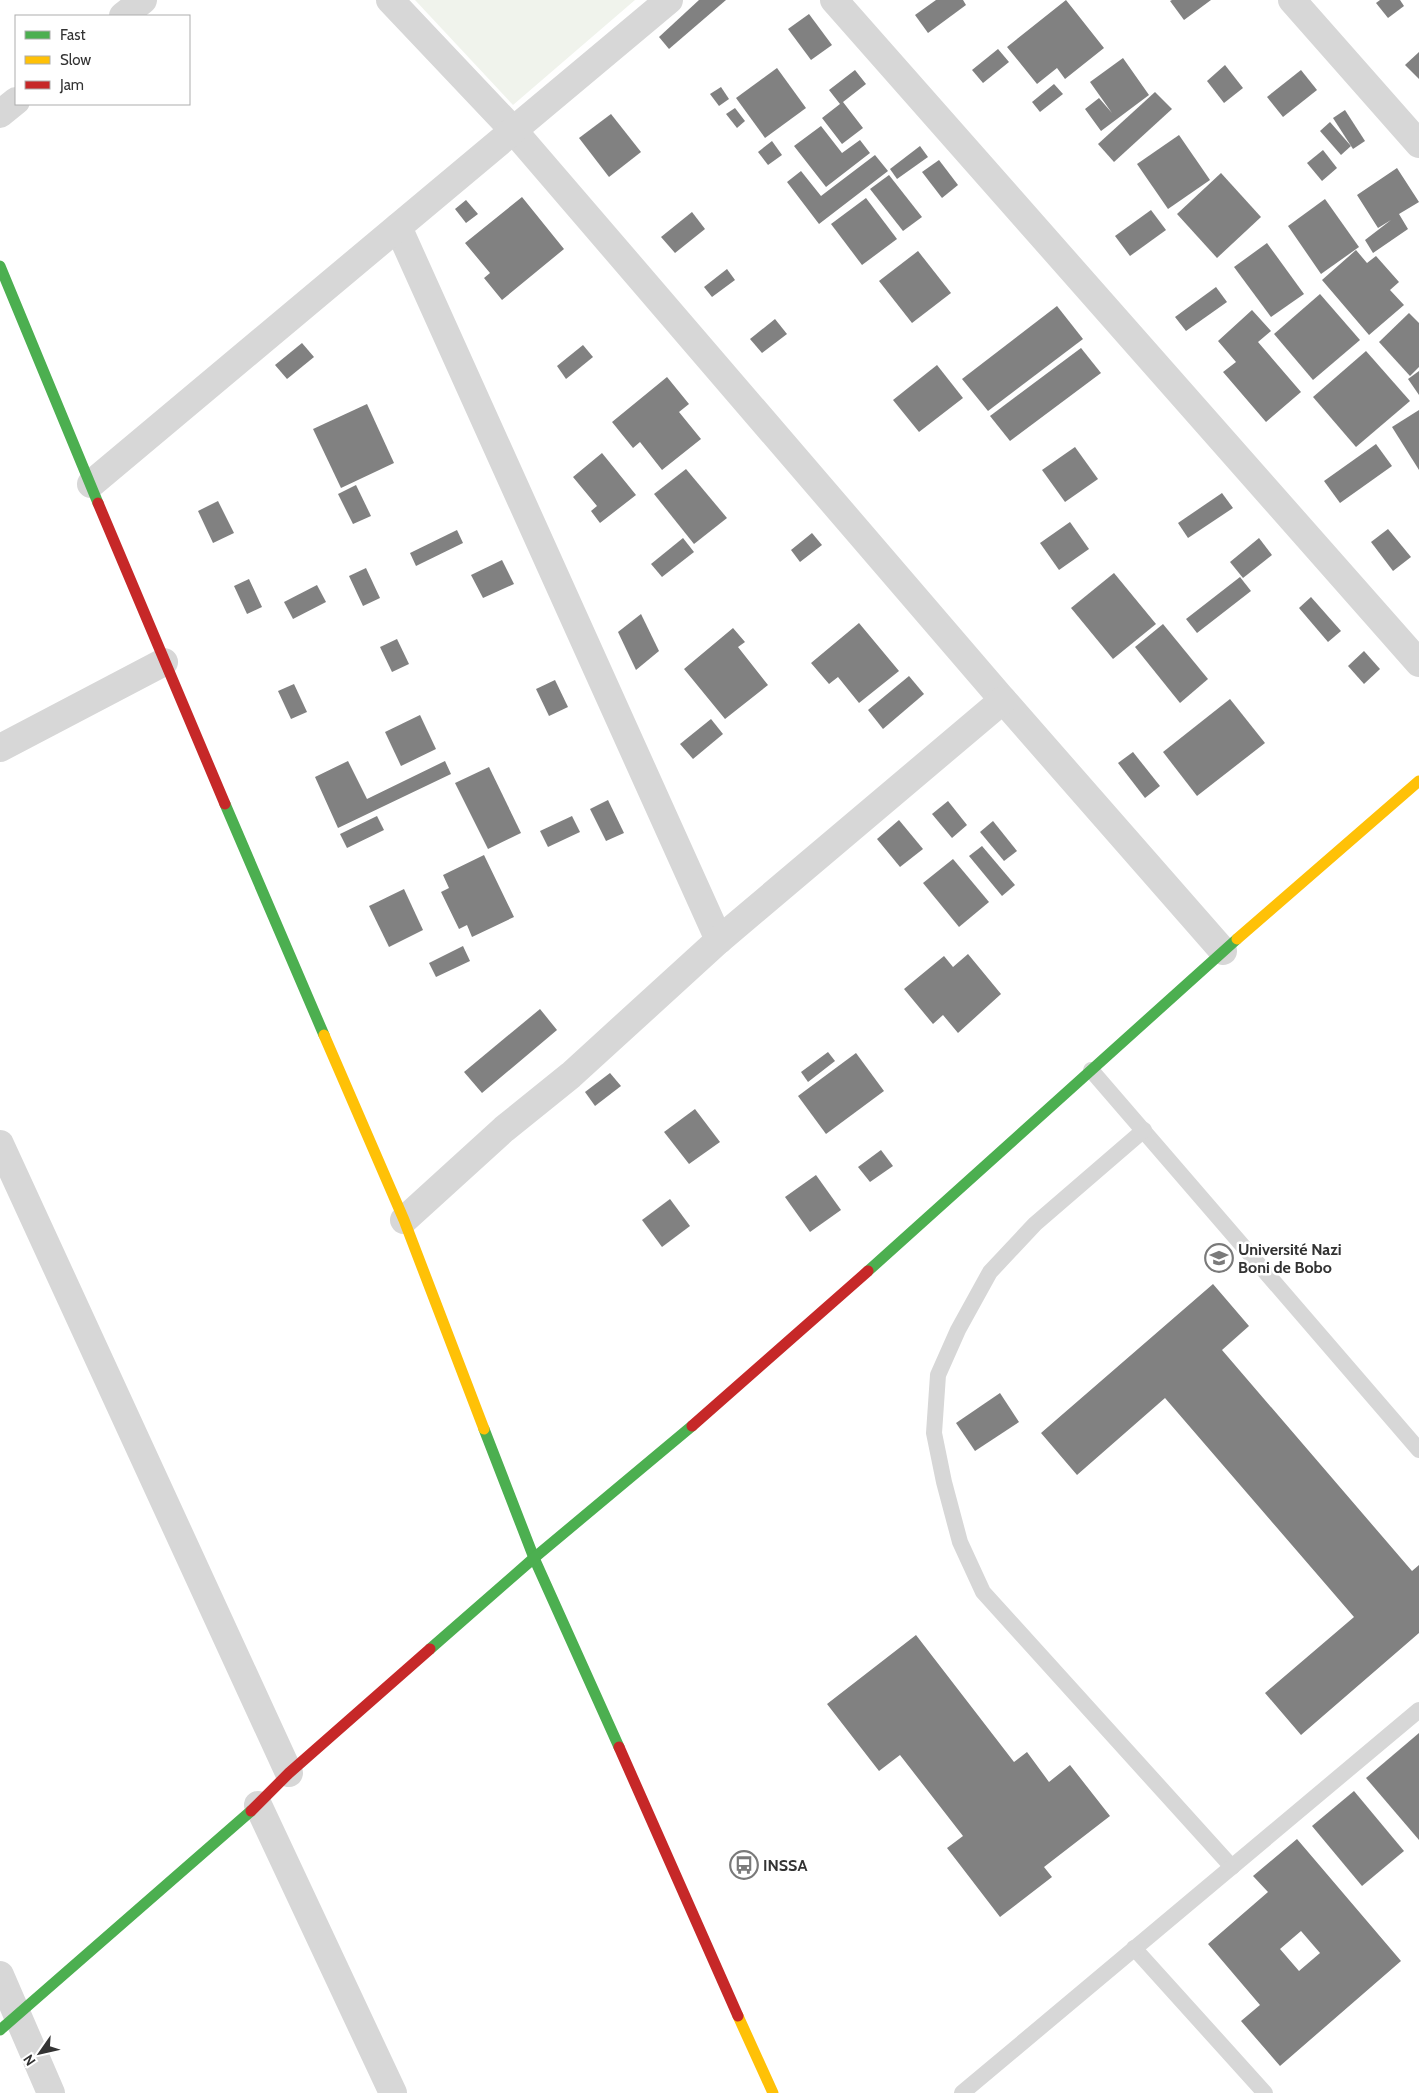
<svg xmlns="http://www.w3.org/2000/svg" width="1419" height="2093" viewBox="0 0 1419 2093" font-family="Cabin,sans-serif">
<rect width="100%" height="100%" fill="#fff"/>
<path fill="#f0f3ec" d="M415 0H635L513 105Z"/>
<g fill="#818181" fill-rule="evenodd">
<path d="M699 0H726L669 49 659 37Z"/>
<path d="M936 0H963L966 5 928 33 915 15Z"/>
<path d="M1066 0 1104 48 1065 79 1057 68 1037 84 1007 47Z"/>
<path d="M1172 0H1211L1184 20 1170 1Z"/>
<path d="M1380 0H1400L1404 6 1388 18 1376 3Z"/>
<path d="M809 14 832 45 811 60 788 29Z"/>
<path d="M998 49 1009 62 983 83 972 70Z"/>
<path d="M1419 52V79L1405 65Z"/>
<path d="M1123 58 1149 95 1101 131 1085 109 1099 98 1112 113 1090 82Z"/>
<path d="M1225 65 1243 88 1224 103 1207 81Z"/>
<path d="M777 68 806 108 765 138 736 98Z"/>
<path d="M855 70 866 84 843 102 863 128 842 144 822 118 840 104 829 90Z"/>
<path d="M1301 70 1317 90 1283 117 1267 97Z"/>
<path d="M1054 84 1063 94 1040 112 1032 102Z"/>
<path d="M721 87 729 99 719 106 710 94Z"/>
<path d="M1155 92 1172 109 1114 162 1098 144Z"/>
<path d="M735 108 745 121 737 128 726 114Z"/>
<path d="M1345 110 1365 141 1353 149 1333 118Z"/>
<path d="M611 114 641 152 609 177 579 138Z"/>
<path d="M1330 122 1351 146 1341 155 1320 131Z"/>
<path d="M821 126 842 153 860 140 870 153 826 187 794 146Z"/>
<path d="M1179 135 1210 180 1168 209 1137 164Z"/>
<path d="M772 141 782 155 768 165 758 152Z"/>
<path d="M920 146 928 157 897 179 890 169Z"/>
<path d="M1323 150 1337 168 1322 181 1307 163Z"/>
<path d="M875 155 888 171 819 224 787 182 801 171 821 196Z"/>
<path d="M939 160 958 185 942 198 922 172Z"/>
<path d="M1397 168 1419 202 1399 214 1408 229 1373 253 1365 240 1391 220 1378 228 1357 195Z"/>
<path d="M1221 173 1261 217 1217 258 1177 214Z"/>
<path d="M889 175 922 217 903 231 870 189Z"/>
<path d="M522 197 564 249 502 300 484 278 490 273 465 243Z"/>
<path d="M866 198 897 239 862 265 831 224Z"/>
<path d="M1325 199 1359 247 1321 274 1288 226Z"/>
<path d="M466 200 478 214 466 223 455 209Z"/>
<path d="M1151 210 1166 230 1130 256 1115 236Z"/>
<path d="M692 212 705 229 675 253 661 237Z"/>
<path d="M1267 243 1304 294 1271 317 1234 267Z"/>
<path d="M1356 250 1367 263 1376 256 1399 282 1390 290 1404 305 1369 335 1322 280Z"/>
<path d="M918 251 951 293 912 323 879 281Z"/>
<path d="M727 269 735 280 712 297 704 287Z"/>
<path d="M1216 287 1227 302 1186 331 1175 317Z"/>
<path d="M1320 294 1360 340 1313 380 1274 334Z"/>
<path d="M1057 306 1083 339 988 411 962 379Z"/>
<path d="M1252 310 1271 331 1258 342 1301 392 1266 422 1223 372 1236 362 1218 341Z"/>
<path d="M1409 313 1419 323V367L1410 376 1379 342Z"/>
<path d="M775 319 787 334 762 353 750 339Z"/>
<path d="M302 343 314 357 287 379 275 365Z"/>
<path d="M583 345 593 357 566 379 557 366Z"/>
<path d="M1081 348 1101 373 1010 441 990 416Z"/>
<path d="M1366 351 1410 401 1356 447 1313 397Z"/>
<path d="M937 365 963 398 919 432 893 400Z"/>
<path d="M1419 371V395L1408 379Z"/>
<path d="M667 377 689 404 679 412 701 439 662 470 640 442 633 448 612 422Z"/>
<path d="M367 404 394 463 341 488 313 429Z"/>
<path d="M1419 410V470L1392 427Z"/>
<path d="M1376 444 1392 466 1340 503 1324 481Z"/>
<path d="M1075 447 1098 479 1065 502 1042 470Z"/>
<path d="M602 453 636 495 600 523 591 511 597 506 573 477Z"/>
<path d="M686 469 727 518 694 544 654 494Z"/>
<path d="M356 485 371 516 353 524 338 494Z"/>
<path d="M1222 493 1233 508 1188 538 1178 523Z"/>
<path d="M218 501 234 533 213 543 198 511Z"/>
<path d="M1070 522 1089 549 1059 570 1040 543Z"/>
<path d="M1388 529 1411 557 1393 571 1371 542Z"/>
<path d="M457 530 463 543 416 566 410 553Z"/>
<path d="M812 533 822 545 800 562 791 550Z"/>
<path d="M683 538 694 552 662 577 651 564Z"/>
<path d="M1259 538 1272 555 1243 578 1230 562Z"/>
<path d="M502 560 514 584 483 598 471 575Z"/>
<path d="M366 568 380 598 363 606 349 576Z"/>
<path d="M1114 573 1156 624 1113 659 1071 608Z"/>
<path d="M1240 577 1251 591 1197 633 1186 619Z"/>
<path d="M249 579 262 607 247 614 234 586Z"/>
<path d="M317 585 326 602 293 619 284 602Z"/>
<path d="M1311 597 1341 631 1328 642 1299 608Z"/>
<path d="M641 614 659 651 636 670 618 632Z"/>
<path d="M859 623 899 671 859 703 838 677 829 684 811 663Z"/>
<path d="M1163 624 1208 679 1180 703 1135 647Z"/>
<path d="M733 628 745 642 738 647 768 685 725 719 684 669Z"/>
<path d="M397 639 409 664 392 672 380 647Z"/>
<path d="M1364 651 1380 669 1364 684 1348 666Z"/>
<path d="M909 676 924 694 883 729 868 710Z"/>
<path d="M555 680 568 707 549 716 536 689Z"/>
<path d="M294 684 307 712 291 719 278 691Z"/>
<path d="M1230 699 1265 743 1197 796 1163 752Z"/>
<path d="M420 715 436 749 401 766 385 732Z"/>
<path d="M711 719 723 734 693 759 680 744Z"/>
<path d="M1133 752 1160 786 1145 798 1118 763Z"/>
<path d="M348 761 367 799 445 761 451 774 338 828 315 777Z"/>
<path d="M489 767 521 833 488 849 455 783Z"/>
<path d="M608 800 624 833 606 841 590 809Z"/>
<path d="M948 801 967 825 952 838 932 814Z"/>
<path d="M377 816 384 830 347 848 340 834Z"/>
<path d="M572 816 580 832 548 847 540 831Z"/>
<path d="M899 820 923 849 900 867 877 839Z"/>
<path d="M993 821 1017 851 1004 861 980 832Z"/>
<path d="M982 846 1015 885 1002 896 969 856Z"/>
<path d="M484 855 514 917 472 937 467 925 459 929 441 892 449 888 443 875Z"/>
<path d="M953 859 989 902 959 927 923 883Z"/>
<path d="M404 889 423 930 389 947 369 906Z"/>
<path d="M463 946 470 961 436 977 429 963Z"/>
<path d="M968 954 1001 994 958 1033 943 1015 933 1024 904 989 944 956 953 967Z"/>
<path d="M540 1009 557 1030 482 1093 464 1072Z"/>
<path d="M828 1052 835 1061 808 1082 801 1072Z"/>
<path d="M856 1053 884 1091 826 1134 798 1096Z"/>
<path d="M610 1073 621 1086 595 1106 585 1092Z"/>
<path d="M695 1109 720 1142 689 1164 664 1132Z"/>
<path d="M881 1150 893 1166 870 1182 858 1167Z"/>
<path d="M816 1175 841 1210 810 1232 785 1197Z"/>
<path d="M670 1199 690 1226 662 1247 642 1220Z"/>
<path d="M1213 1284 1249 1326 1222 1350 1412 1571 1419 1565V1633L1301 1735 1265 1693 1354 1617 1165 1398 1077 1475 1041 1433Z"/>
<path d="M1000 1393 1019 1422 975 1451 956 1423Z"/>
<path d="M916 1635 1014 1762 1027 1752 1049 1782 1070 1765 1110 1816 1044 1867 1052 1877 1000 1917 947 1848 963 1836 900 1755 879 1771 827 1704Z"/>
<path d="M1419 1733V1840L1366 1778Z"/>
<path d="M1354 1791 1404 1851 1362 1886 1312 1826Z"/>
<path d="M1297 1839 1401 1961 1280 2066 1241 2021 1260 2005 1208 1944 1268 1892 1253 1876ZM1301 1931 1320 1953 1299 1971 1280 1949Z"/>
</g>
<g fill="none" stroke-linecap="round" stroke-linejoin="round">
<g stroke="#d7d7d7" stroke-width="16">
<path d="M1091 1070 1419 1450"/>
<path d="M1144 1130 1035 1224 990 1272 958 1330 938 1375 934 1433 944 1482 960 1542 983 1592 1232 1867"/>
<path d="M1134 1948 1265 2093"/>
<path d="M962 2093 1419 1710"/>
</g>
<g stroke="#d7d7d7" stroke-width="28">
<path d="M390 0 514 131 1003 700 1223 951"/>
<path d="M834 0 1419 663"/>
<path d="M1292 0 1419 144"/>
<path d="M123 16 143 0"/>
<path d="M0 114 16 101"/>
<path d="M398 227 719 940"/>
<path d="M91 484 669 0"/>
<path d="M0 748 164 662"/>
<path d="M0 1144 289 1773"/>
<path d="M404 1220 504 1129 571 1075 719 940 1003 700"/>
<path d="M258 1805 393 2093"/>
<path d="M0 1975 51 2093"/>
</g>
<g stroke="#4caf50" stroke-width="11">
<path d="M0 266 98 503"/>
<path d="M225 804 324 1035"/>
<path d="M868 1271 1237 939"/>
<path d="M484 1429 534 1558 619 1747"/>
<path d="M430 1649 534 1558 692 1426"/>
<path d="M0 2030 251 1811"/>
</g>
<g stroke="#ffc107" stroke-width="11">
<path d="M1237 939 1419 781"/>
<path d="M324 1035 404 1220 484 1429"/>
<path d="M738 2016 773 2093"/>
</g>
<g stroke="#c62828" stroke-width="11">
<path d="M98 503 225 804"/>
<path d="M692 1426 868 1271"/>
<path d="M619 1747 738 2016"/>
<path d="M251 1811 289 1773 430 1649"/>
</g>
</g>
<defs>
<symbol id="university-ring" viewBox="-11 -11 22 22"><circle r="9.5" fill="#fff" stroke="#7a7a7a" stroke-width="1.5"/><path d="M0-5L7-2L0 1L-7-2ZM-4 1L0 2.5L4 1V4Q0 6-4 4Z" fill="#7a7a7a"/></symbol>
<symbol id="bus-ring" viewBox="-11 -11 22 22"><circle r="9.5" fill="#fff" stroke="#7a7a7a" stroke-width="1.5"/><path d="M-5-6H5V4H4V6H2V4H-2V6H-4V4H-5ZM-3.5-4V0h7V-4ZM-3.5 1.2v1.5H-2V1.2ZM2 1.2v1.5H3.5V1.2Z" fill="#7a7a7a"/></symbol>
</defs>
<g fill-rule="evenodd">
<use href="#university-ring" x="1203" y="1242" width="32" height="32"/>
<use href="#bus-ring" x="728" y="1849" width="32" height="32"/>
</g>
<g text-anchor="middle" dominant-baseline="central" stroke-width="5" stroke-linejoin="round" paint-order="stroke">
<g font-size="16" font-weight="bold" fill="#333" stroke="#fff" text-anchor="start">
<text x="1238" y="1249">Université Nazi<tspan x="1238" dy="18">Boni de Bobo</tspan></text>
<text x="763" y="1865">INSSA</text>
</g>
</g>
<rect x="15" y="15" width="175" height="90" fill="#ffffff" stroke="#adadad"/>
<rect x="25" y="31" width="25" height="8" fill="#4caf50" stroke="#adadad"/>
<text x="60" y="40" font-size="15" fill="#333333">Fast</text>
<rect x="25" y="56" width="25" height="8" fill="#ffc107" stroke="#adadad"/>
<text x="60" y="65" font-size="15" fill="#333333">Slow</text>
<rect x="25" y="81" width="25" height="8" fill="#c62828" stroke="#adadad"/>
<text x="60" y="90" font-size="15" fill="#333333">Jam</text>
<g transform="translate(40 2053) rotate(236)" stroke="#ffffff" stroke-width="4" paint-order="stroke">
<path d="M0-4L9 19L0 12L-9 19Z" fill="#333333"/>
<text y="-8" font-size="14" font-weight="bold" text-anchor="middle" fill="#333333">N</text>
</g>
</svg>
